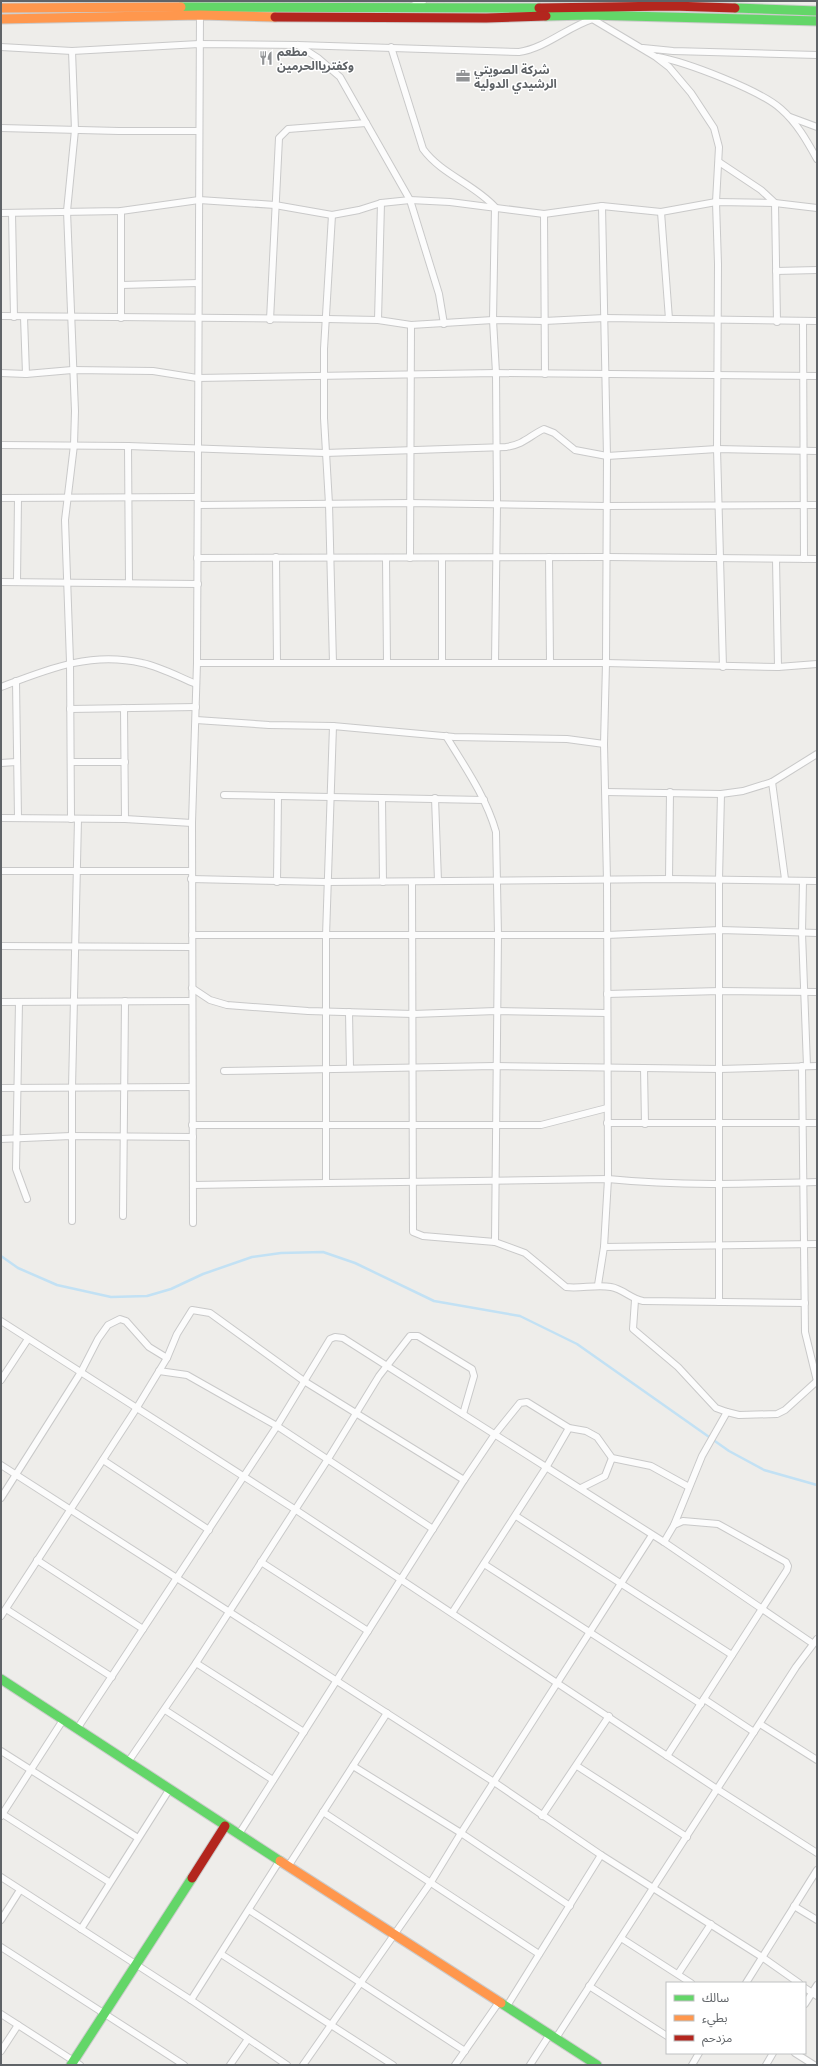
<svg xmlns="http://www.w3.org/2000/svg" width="818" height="2066" viewBox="0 0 818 2066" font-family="'Noto Sans','Noto Sans Arabic',sans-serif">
<rect width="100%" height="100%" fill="#eeedea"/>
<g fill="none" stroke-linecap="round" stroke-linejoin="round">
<path stroke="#c2e1f4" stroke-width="2.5" d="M1 1256 18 1268 57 1285 111 1297 147 1296 171 1289 203 1274 252 1257 281 1253 323 1252 355 1263 434 1301 520 1316 577 1344 729 1451 764 1470 817 1485"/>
<defs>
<g id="street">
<path d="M410 7 423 1"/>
<path d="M589 17 656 57 669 67 691 93 714 128 719 147 716 202 718 264 717 449 723 667"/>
<path d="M298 45 318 58 340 77 410 200 439 294 444 324"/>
<path d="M1 47 72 51 199 44 298 45 519 52C546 48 567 27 593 19"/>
<path d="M391 47 423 149C441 174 474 184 495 207L493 320 496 373 497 503 495 663"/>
<path d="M643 48 673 51 817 55"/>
<path d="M658 57C686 62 760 90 781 109 797 123 807 141 817 159"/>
<path d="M790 117 817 127"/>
<path d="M1 128 119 131H198"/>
<path d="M719 162 761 190 775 203 777 322"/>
<path d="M661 212 669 319"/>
<path d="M1 213 121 211 199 200 275 205 332 215 359 210 381 203 410 200 450 202 544 214 602 206 661 212 716 202 775 203 817 208"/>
<path d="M12 213 14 317"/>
<path d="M544 214 545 374"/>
<path d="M332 215 324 349V418L329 504 333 663"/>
<path d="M776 271 817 270"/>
<path d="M121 285 198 283"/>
<path d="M1 316 327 319 378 320 411 325 493 320 544 321 605 318 817 321"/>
<path d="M24 317 26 374"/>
<path d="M121 318V211"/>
<path d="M270 320 279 138 288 129 366 123"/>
<path d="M378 320 381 203"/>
<path d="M803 322 804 559"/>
<path d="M1 373 26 374 72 370 153 371 197 378 496 373 817 376"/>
<path d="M1 445 128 446 325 453 506 447C525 444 529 436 544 429L554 433 575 450 607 456 717 449 817 451"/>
<path d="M128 446 129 583"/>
<path d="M1 498 197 497"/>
<path d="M198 505 409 503 607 506 817 505"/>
<path d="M276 557 277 662"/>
<path d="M549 557 550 662"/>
<path d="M197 558 607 557 817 559"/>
<path d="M386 558 387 662"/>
<path d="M410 558 411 325"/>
<path d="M776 559 778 667"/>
<path d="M1 582 198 584"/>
<path d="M17 582 18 498"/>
<path d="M442 662V558"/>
<path d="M197 663H606L778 667 817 664"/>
<path d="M16 681 18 818"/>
<path d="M1 687C48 669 91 651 142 663 161 667 179 677 196 684"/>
<path d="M124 708 125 819"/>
<path d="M70 709 196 707"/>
<path d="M196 720 269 725 333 726 454 737 567 739 604 744"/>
<path d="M446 736C465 767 486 797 496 832L498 935 495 1242"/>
<path d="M71 762H125"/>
<path d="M1 763 16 762"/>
<path d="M772 782 785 879"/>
<path d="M606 792 721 794 743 791 772 782 817 754"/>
<path d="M224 795 484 800"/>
<path d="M435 798 438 881"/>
<path d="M382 799 383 882"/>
<path d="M1 818 125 819 192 823"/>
<path d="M71 819 70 662 65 520 74 445 75 411 67 211 75 130 72 51"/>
<path d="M1 871H191"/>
<path d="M191 879 327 882 669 879 817 881"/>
<path d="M669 879 670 792"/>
<path d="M803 881 802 933 807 1066"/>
<path d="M277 882 278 796"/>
<path d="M412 882 413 1232 423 1236 495 1242 525 1253 566 1287C581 1289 596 1284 611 1287 623 1289 631 1299 643 1301L805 1303"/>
<path d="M192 935H607L720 930 817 933"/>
<path d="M1 946 192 947"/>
<path d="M192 988 210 1000 227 1005 308 1011 413 1014 496 1011 606 1013"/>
<path d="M607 994 720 991 817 992"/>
<path d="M1 1002 192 1001"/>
<path d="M19 1002 16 1169 27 1199"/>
<path d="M349 1012 350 1068"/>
<path d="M802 1066 805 1332 817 1381"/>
<path d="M644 1068 645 1124"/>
<path d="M224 1071 495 1066 720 1069 817 1066"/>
<path d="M1 1088 192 1087"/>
<path d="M607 1123H817"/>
<path d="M192 1125H541L607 1108"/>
<path d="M1 1139 71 1136 193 1137"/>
<path d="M326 1183V936L333 726"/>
<path d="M193 1185 608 1179C677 1186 748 1184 817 1182"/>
<path d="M123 1216 125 1001"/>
<path d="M72 1221V1088L78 819"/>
<path d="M193 1223 192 823 197 663 200 12"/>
<path d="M604 1247 817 1244"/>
<path d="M598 1285 604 1247 608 1179 607 880 604 744 606 663 607 456 602 206"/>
<path d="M635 1300 633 1329 678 1367 716 1408 727 1412 739 1415 777 1414 785 1410 817 1381"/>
<path d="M719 1302V879L721 794"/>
<path d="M1 1321 296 1510 717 1789 817 1853"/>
<path d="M159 1371 187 1375 277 1426 433 1529"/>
<path d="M1 1380 28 1339"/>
<path d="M103 1460 209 1530"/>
<path d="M1 1465 494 1782 601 1855 762 1957 799 1983"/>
<path d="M581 1488 605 1476 612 1458"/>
<path d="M1 1498 81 1372 98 1339 108 1325 120 1319 126 1321 149 1347 167 1358"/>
<path d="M516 1516 732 1655"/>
<path d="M674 1525 702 1456 727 1412"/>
<path d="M664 1542 674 1525 683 1521 718 1524 786 1562 788 1566 787 1570 667 1756"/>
<path d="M37 1560 143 1629"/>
<path d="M261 1562 368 1631"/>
<path d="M484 1564 701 1704"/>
<path d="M6 1609 112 1677"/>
<path d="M452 1613 547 1466 569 1428"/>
<path d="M1 1616 136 1409 167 1358 177 1334 192 1310 210 1313 304 1381 464 1480"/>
<path d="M196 1663 304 1732"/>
<path d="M704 1699 754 1732"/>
<path d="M165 1710 273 1780"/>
<path d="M760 1724 817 1760"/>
<path d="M77 1729 277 1426 330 1339 335 1337 343 1338 664 1542 812 1643"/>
<path d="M1 1751 138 1838"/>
<path d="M128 1762 196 1663 328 1459 379 1376 410 1336H418L472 1369 474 1376 463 1414"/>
<path d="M353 1766 461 1833 570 1906"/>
<path d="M577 1766 687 1837"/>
<path d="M323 1812 539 1954"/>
<path d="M1 1813 109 1882"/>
<path d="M1 1816 63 1720"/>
<path d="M542 1816 609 1716"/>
<path d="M239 1834 464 1480 495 1434 520 1403 527 1402 569 1428 586 1431 597 1437 612 1458 651 1466 689 1487"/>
<path d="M289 1865 387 1713"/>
<path d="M1 1877 191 2000 287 2065"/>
<path d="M794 1906 817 1920"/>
<path d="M249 1910 465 2051"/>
<path d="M1 1920 20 1890"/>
<path d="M81 1929 169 1790"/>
<path d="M621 1938 691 1983"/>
<path d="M1 1947 184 2065"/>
<path d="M221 1954 393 2065"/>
<path d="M678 1974 711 1924"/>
<path d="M746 1983 817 1870"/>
<path d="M589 1986 667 2036"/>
<path d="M805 1988 817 1996"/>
<path d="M191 2000 280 1860"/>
<path d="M805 2004 817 1985"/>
<path d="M507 2006 601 1855"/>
<path d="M1 2014 80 2065"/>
<path d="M556 2038 796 1667 817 1639"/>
<path d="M1 2051 18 2025"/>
<path d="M795 2053 814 2065"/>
<path d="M230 2065 248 2039"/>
<path d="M303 2065 431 1882 461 1833 652 1535"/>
<path d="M455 2065 499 2002"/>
<path d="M530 2065 550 2034"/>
<path d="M692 2065 699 2053"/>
<path d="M766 2065 773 2053"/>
</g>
<g id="fast">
<path d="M181 7 539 8"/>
<path d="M735 8 817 11"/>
<path d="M546 16 588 15 817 21"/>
<path d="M1 1679 280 1861"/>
<path d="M501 2003 597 2065"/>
<path d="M71 2065 192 1878"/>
</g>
<g id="slow">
<path d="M1 8 181 7"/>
<path d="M1 19 200 15 275 17"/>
<path d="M280 1861 501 2003"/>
</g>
<g id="jam">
<path d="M539 8 672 6 735 8"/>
<path d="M275 17 486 18 546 16"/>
<path d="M192 1878 225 1826"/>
</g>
</defs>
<use href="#street" stroke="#c9c9c9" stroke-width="8"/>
<use href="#fast" stroke="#cbcbcb" stroke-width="11"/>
<use href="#slow" stroke="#cbcbcb" stroke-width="11"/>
<use href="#jam" stroke="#cbcbcb" stroke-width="11"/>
<use href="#street" stroke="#fcfcfc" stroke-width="6"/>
<use href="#fast" stroke="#63d668" stroke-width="9"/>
<use href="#slow" stroke="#ff974d" stroke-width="9"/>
<use href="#jam" stroke="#b3261e" stroke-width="9"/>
</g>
<defs>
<symbol id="restaurant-bare" viewBox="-9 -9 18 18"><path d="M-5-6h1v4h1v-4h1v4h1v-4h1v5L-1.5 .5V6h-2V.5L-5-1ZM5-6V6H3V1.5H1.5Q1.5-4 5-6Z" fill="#919395" stroke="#fff" stroke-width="2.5" paint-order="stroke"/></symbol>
<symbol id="office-bare" viewBox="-9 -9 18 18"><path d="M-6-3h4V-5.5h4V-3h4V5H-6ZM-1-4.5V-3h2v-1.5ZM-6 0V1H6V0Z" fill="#919395" stroke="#fff" stroke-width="2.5" paint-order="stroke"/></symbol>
</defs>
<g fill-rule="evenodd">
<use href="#restaurant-bare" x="256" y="48" width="20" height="20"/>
<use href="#office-bare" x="453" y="66" width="20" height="20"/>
</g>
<g text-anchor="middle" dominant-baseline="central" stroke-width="3" stroke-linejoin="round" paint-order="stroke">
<g font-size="12" font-weight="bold" fill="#5f6367" stroke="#fff" text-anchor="start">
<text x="277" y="51">مطعم<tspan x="277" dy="14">وكفترياالحرمين</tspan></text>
<text x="474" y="69">شركة الصويتي<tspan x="474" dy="14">الرشيدي الدولية</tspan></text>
</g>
</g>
<rect width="818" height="2066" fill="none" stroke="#5f6367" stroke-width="4"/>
<rect x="666" y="1982" width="140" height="72" fill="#ffffff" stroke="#bfc1c2"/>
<rect x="674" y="1995" width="20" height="6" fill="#63d668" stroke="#bfc1c2"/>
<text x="702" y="2002" font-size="12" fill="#5f6367">سالك</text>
<rect x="674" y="2015" width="20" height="6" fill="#ff974d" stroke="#bfc1c2"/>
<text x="702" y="2022" font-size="12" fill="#5f6367">بطيء</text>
<rect x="674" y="2035" width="20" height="6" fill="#b3261e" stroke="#bfc1c2"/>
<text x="702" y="2042" font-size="12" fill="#5f6367">مزدحم</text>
</svg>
